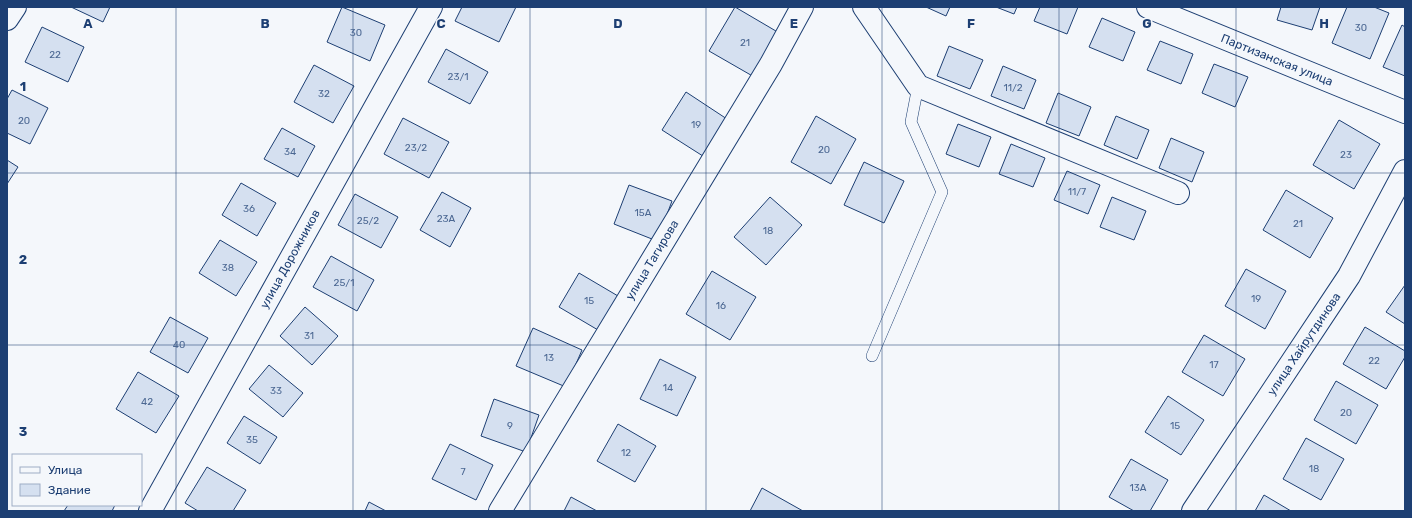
<svg xmlns="http://www.w3.org/2000/svg" width="1412" height="518" viewBox="0 0 1412 518" font-family="Rubik,sans-serif">
<rect width="100%" height="100%" fill="#f4f7fb"/>
<g fill="#d5e0f0" stroke="#1d3f73">
<path d="M71 7H110L103 22Z"/>
<path d="M342 7 385 25 370 61 327 42Z"/>
<path d="M462 7H516L499 42 455 21Z"/>
<path d="M735 7 781 34 756 78 709 51Z"/>
<path d="M926 7H950L946 16Z"/>
<path d="M996 7H1017L1014 14Z"/>
<path d="M1040 7H1078L1067 34 1034 21Z"/>
<path d="M1281 7H1320L1312 30 1277 20Z"/>
<path d="M1347 7H1374L1389 13 1370 59 1332 43Z"/>
<path d="M1102 18 1135 32 1123 61 1089 47Z"/>
<path d="M1402 25 1405 27V76L1383 67Z"/>
<path d="M42 27 84 47 68 82 25 62Z"/>
<path d="M1160 41 1193 54 1181 84 1147 70Z"/>
<path d="M949 46 983 60 970 89 937 76Z"/>
<path d="M446 49 488 72 470 104 428 82Z"/>
<path d="M1214 64 1248 77 1235 107 1202 93Z"/>
<path d="M314 65 354 86 333 123 294 102Z"/>
<path d="M1003 66 1036 80 1024 109 991 96Z"/>
<path d="M12 90 48 108 30 144 7 133V99Z"/>
<path d="M686 92 730 121 706 158 662 130Z"/>
<path d="M1058 93 1091 107 1079 136 1046 123Z"/>
<path d="M816 116 856 139 831 184 791 162Z"/>
<path d="M1116 116 1149 130 1137 159 1104 145Z"/>
<path d="M403 118 449 142 429 178 384 154Z"/>
<path d="M1339 120 1380 144 1354 189 1313 165Z"/>
<path d="M958 124 991 137 979 167 946 154Z"/>
<path d="M282 128 315 146 298 177 264 159Z"/>
<path d="M1171 138 1204 152 1192 182 1159 168Z"/>
<path d="M1011 144 1045 158 1033 187 999 174Z"/>
<path d="M7 160 18 167 7 184Z"/>
<path d="M864 162 904 181 884 223 844 205Z"/>
<path d="M1067 171 1100 185 1088 214 1054 200Z"/>
<path d="M241 183 276 203 257 236 222 215Z"/>
<path d="M629 185 672 201 657 241 614 224Z"/>
<path d="M1286 190 1333 218 1310 258 1263 230Z"/>
<path d="M442 192 471 208 450 247 420 230Z"/>
<path d="M355 194 398 217 381 248 338 225Z"/>
<path d="M770 197 802 225 766 265 734 237Z"/>
<path d="M1112 197 1146 211 1134 240 1100 227Z"/>
<path d="M220 240 257 262 236 296 199 273Z"/>
<path d="M331 256 374 280 357 311 313 287Z"/>
<path d="M1246 269 1286 291 1265 329 1225 306Z"/>
<path d="M712 271 756 297 730 340 686 314Z"/>
<path d="M579 273 618 296 598 330 559 307Z"/>
<path d="M1405 285V324L1386 312Z"/>
<path d="M305 307 338 336 312 365 280 336Z"/>
<path d="M170 317 208 338 188 373 150 352Z"/>
<path d="M1365 327 1405 351V357L1386 389 1343 364Z"/>
<path d="M533 328 582 350 566 387 516 366Z"/>
<path d="M1204 335 1245 359 1223 396 1182 372Z"/>
<path d="M660 359 696 377 677 416 640 399Z"/>
<path d="M269 365 303 393 283 417 249 389Z"/>
<path d="M138 372 179 396 156 433 116 409Z"/>
<path d="M1336 381 1378 405 1356 444 1314 420Z"/>
<path d="M1168 396 1204 420 1181 455 1145 432Z"/>
<path d="M494 399 539 415 526 452 481 436Z"/>
<path d="M244 416 277 437 260 464 227 443Z"/>
<path d="M618 424 656 446 635 482 597 461Z"/>
<path d="M1306 438 1344 459 1321 500 1283 479Z"/>
<path d="M450 444 493 465 476 500 432 479Z"/>
<path d="M1131 459 1168 480 1150 511H1134L1109 497Z"/>
<path d="M207 467 246 490 233 511H198L185 503Z"/>
<path d="M762 488 803 511H750Z"/>
<path d="M1264 495 1291 511H1255Z"/>
<path d="M571 497 597 511H564Z"/>
<path d="M369 502 386 511H365Z"/>
<path d="M68 505H115L112 511H64Z"/>
</g>
<g fill="none" stroke-linecap="round" stroke-linejoin="round">
<defs>
<path id="service" d="M872 356 942 192 911 122 918 86"/>
<g id="minor">
<path d="M864 7 918 86 1178 193"/>
<path d="M1148 7 1405 112"/>
<path d="M7 19 15 7"/>
<path d="M150 511 431 7"/>
<path d="M500 511 771 64 802 7"/>
<path d="M1193 511 1349 276 1405 171"/>
</g>
</defs>
<use href="#service" stroke="#1d3f73" stroke-width="12"/>
<use href="#minor" stroke="#1d3f73" stroke-width="24"/>
<use href="#service" stroke="#f4f7fb" stroke-width="11"/>
<use href="#minor" stroke="#f4f7fb" stroke-width="22"/>
</g>
<path fill="none" stroke="#1d3f73" stroke-width="1" stroke-opacity="0.55" d="M176 7V511M353 7V511M530 7V511M706 7V511M882 7V511M1059 7V511M1236 7V511M7 173H1405M7 345H1405"/>
<g text-anchor="middle" dominant-baseline="central" stroke-width="3" stroke-linejoin="round" paint-order="stroke">
<g font-size="10" fill="#4b6792">
<text x="1361" y="28">30</text>
<text x="356" y="33">30</text>
<text x="745" y="43">21</text>
<text x="55" y="55">22</text>
<text x="458" y="77">23/1</text>
<text x="1013" y="88">11/2</text>
<text x="324" y="94">32</text>
<text x="24" y="121">20</text>
<text x="696" y="125">19</text>
<text x="416" y="148">23/2</text>
<text x="824" y="150">20</text>
<text x="290" y="152">34</text>
<text x="1346" y="155">23</text>
<text x="1077" y="192">11/7</text>
<text x="249" y="209">36</text>
<text x="643" y="213">15А</text>
<text x="446" y="219">23А</text>
<text x="368" y="221">25/2</text>
<text x="1298" y="224">21</text>
<text x="768" y="231">18</text>
<text x="228" y="268">38</text>
<text x="344" y="283">25/1</text>
<text x="1256" y="299">19</text>
<text x="589" y="301">15</text>
<text x="721" y="306">16</text>
<text x="309" y="336">31</text>
<text x="179" y="345">40</text>
<text x="549" y="358">13</text>
<text x="1374" y="361">22</text>
<text x="1214" y="365">17</text>
<text x="668" y="388">14</text>
<text x="276" y="391">33</text>
<text x="147" y="402">42</text>
<text x="1346" y="413">20</text>
<text x="510" y="426">9</text>
<text x="1175" y="426">15</text>
<text x="252" y="440">35</text>
<text x="626" y="453">12</text>
<text x="1314" y="469">18</text>
<text x="463" y="472">7</text>
<text x="1138" y="488">13А</text>
</g>
<g font-size="12" fill="#1d3f73" stroke="#f4f7fb">
<text transform="translate(1277 60) rotate(22)">Партизанская улица</text>
<text transform="translate(290 259) rotate(-61)">улица Дорожников</text>
<text transform="translate(652 260) rotate(-59)">улица Тагирова</text>
<text transform="translate(1304 344) rotate(-56)">улица Хайрутдинова</text>
</g>
</g>
<g font-size="13" text-anchor="middle" font-weight="bold" fill="#1d3f73" stroke="#f4f7fb" stroke-width="3" stroke-linejoin="round" paint-order="stroke">
<text x="88" y="28">A</text>
<text x="265" y="28">B</text>
<text x="441" y="28">C</text>
<text x="618" y="28">D</text>
<text x="794" y="28">E</text>
<text x="971" y="28">F</text>
<text x="1147" y="28">G</text>
<text x="1324" y="28">H</text>
<text x="23" y="91">1</text>
<text x="23" y="264">2</text>
<text x="23" y="436">3</text>
</g>
<rect width="1412" height="518" fill="none" stroke="#1d3f73" stroke-width="16"/>
<rect x="12" y="454" width="130" height="52" fill="#f4f7fb" stroke="#9eadc5"/>
<rect x="20" y="467" width="20" height="6" fill="#f4f7fb" stroke="#9eadc5"/>
<text x="48" y="474" font-size="12" fill="#1d3f73">Улица</text>
<rect x="20" y="484" width="20" height="12" fill="#d5e0f0" stroke="#9eadc5"/>
<text x="48" y="494" font-size="12" fill="#1d3f73">Здание</text>
</svg>
